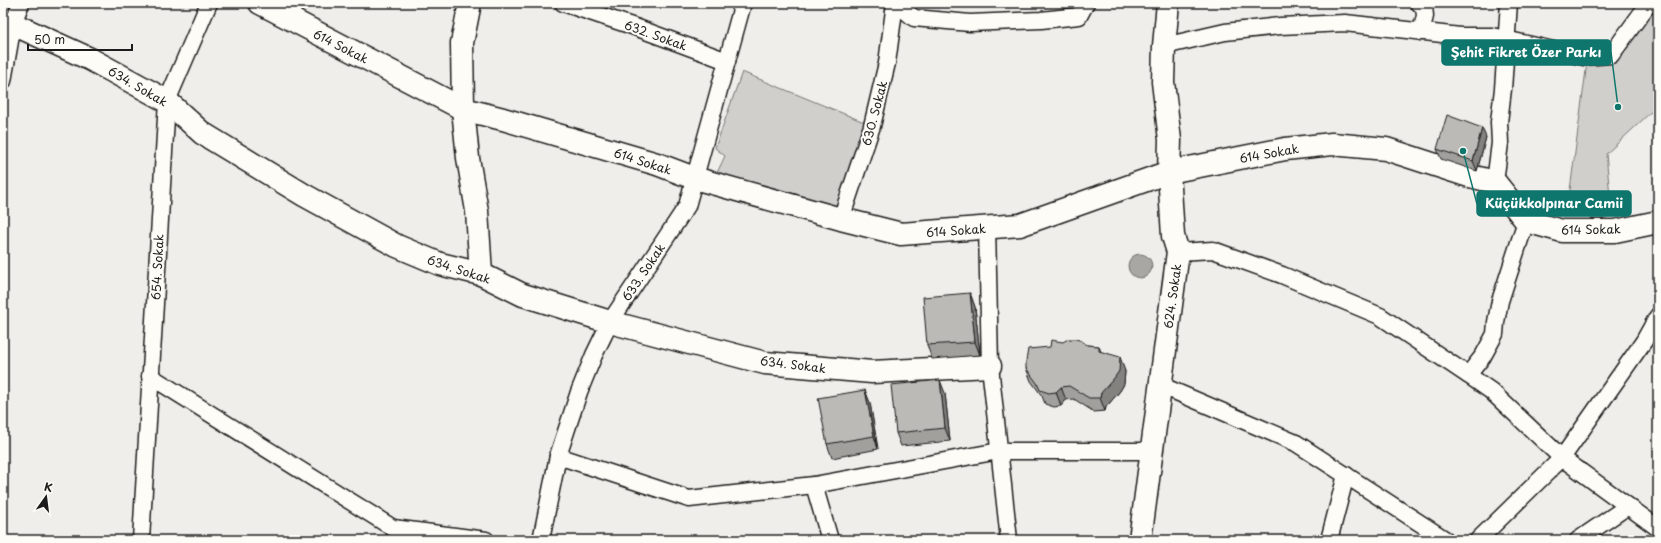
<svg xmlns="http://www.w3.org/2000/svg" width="1661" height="543" viewBox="0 0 1661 543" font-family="'Playpen Sans',sans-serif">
<rect width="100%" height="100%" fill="#f0eeea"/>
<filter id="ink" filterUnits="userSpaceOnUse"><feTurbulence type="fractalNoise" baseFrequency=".025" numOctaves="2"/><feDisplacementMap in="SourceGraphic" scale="8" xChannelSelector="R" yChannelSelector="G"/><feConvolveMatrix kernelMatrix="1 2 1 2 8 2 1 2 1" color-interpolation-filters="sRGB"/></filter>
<g filter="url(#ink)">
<g fill="#d0cfcc" stroke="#767674">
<path d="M1654 3H1658V102L1651 112 1606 154 1611 206 1568 205 1588 55 1613 61Z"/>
<path d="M742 72 864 122 838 207 715 177 725 156 715 148Z"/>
</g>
<circle fill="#a8a7a3" stroke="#706f6d" cx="1140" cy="266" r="12"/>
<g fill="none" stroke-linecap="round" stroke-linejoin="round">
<defs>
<g id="street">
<path d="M563 3 635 27 727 61"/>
<path d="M896 3 914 18 970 23 1041 20 1079 16 1086 3"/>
<path d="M1419 3 1424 7 1425 16 1421 32"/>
<path d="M289 18 295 3"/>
<path d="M1164 46 1225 32 1280 26 1345 23 1460 36H1492L1584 57 1611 55 1649 3"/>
<path d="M3 81 13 24 21 3"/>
<path d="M1495 182 1500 143 1499 122 1503 89 1509 3"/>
<path d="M841 219 872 126 887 63 895 3"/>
<path d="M1526 221 1500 301 1496 322 1495 334 1483 356 1468 375 1491 391 1562 458 1658 528"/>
<path d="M987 227 990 366 1009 540"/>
<path d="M1178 252 1213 250 1282 275 1380 316 1468 375"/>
<path d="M150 376 393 528 486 540"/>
<path d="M1160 385 1296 443 1446 540"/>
<path d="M558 456 689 499 814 485 999 451H1151"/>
<path d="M814 485 830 540"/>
<path d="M141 540 167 101 209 3"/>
<path d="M541 540 558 456 579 392 594 355 610 322 687 206 743 3"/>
<path d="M1329 540 1346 475"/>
<path d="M1478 540 1562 458 1644 341 1658 316"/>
<path d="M1578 540 1628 506"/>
</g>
<g id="secondary">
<path d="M260 3 463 109 503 119 657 164 694 178 841 219 901 234 1020 225 1169 172 1285 149 1332 144 1386 149 1466 175 1495 182 1526 221 1562 231H1615L1658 222"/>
<path d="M470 3 462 43 463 109 468 158 477 211 481 274"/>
<path d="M3 22 13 24 90 59 167 101 202 133 304 195 397 246 440 264 481 274 523 295 610 322 765 363 872 372 990 366"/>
<path d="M1140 540 1178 252 1173 236 1169 172 1170 140 1163 82 1164 46 1168 3"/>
</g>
</defs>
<use href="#street" stroke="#1c1c1c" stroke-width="19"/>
<use href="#secondary" stroke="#1c1c1c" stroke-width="25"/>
<use href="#street" stroke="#fdfcf7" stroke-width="16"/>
<use href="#secondary" stroke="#fdfcf7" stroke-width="22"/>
</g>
<g fill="#a1a09d" stroke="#1c1c1c">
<path d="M1486 137 1477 171 1441 159 1437 149Z"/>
<path d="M970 293 975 307 980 355 932 359 927 345Z"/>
<path d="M1087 345 1099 346 1101 352 1125 371 1124 384 1120 391 1106 407 1105 411 1094 412 1074 399 1066 400 1061 406 1054 407 1045 404 1042 396 1031 381 1026 368Z"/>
<path d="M865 390 870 403 878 449 832 458 827 444Z"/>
<path d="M945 393 950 441 901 446 896 433Z"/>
</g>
<g fill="#83827f" stroke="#1c1c1c">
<path d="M1482 128 1486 137 1477 171 1473 161Z"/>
<path d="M970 293 975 307 980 355 975 342Z"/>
<path d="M1120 357 1125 371 1124 384 1120 391 1106 407 1105 411 1100 398 1101 393Z"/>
<path d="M940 380 945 393 950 441 945 428Z"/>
<path d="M1061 387 1066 400 1061 406 1056 392Z"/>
<path d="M865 390 870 403 878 449 874 436Z"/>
</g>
<g fill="#bbbab6" stroke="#1c1c1c">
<path d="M1447 115 1482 128 1473 161 1437 149Z"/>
<path d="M970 293 975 342 927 345 923 297Z"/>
<path d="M1068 339H1076L1082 341 1087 345 1099 346V351L1120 357 1119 371 1115 377 1101 393 1100 398H1089L1069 386 1061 387 1056 392 1049 393 1040 390 1037 383 1026 368V361L1028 349 1050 347 1051 340 1063 342Z"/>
<path d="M940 380 945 428 896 433 891 385Z"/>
<path d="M865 390 874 436 827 444 818 398Z"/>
</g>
</g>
<g text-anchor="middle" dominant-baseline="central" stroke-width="4" stroke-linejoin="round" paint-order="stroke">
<g font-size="12" fill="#1c1c1c" stroke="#fdfcf7">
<text transform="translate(656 35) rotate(20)">632. Sokak</text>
<text transform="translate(341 46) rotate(27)">614 Sokak</text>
<text transform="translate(138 86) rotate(30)">634. Sokak</text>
<text transform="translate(874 113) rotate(-75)">630. Sokak</text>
<text transform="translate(1269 153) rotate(-10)">614 Sokak</text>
<text transform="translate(643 161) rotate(18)">614 Sokak</text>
<text transform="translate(1591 229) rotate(-1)">614 Sokak</text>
<text transform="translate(956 230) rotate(-4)">614 Sokak</text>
<text transform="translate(157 267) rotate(-87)">654. Sokak</text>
<text transform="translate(459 269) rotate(18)">634. Sokak</text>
<text transform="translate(643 272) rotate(-56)">633. Sokak</text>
<text transform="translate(1172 296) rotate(-82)">624. Sokak</text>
<text transform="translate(793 364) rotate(7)">634. Sokak</text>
</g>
</g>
<path fill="none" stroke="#0f766e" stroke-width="1.5" d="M1618 107L1611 52M1463 151L1477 204"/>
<g fill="#0f766e" stroke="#fdfcf7" stroke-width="1.5">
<circle cx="1618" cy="107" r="4"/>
<circle cx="1463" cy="151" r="4"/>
</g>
<g fill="#0f766e" stroke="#0f766e" stroke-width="1.5">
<rect x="1442" y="40" width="169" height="25" rx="4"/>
<rect x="1477" y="191" width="154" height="25" rx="4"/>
</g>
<g font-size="13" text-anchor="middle" font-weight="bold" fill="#fff">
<text x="1526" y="57">Şehit Fikret Özer Parkı</text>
<text x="1554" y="208">Küçükkolpınar Camii</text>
</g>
<rect width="1661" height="543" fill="none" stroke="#fdfcf7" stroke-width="16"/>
<rect x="8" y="8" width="1645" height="527" fill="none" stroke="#1c1c1c" stroke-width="1.5" filter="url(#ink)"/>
<g transform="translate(46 497) rotate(14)" stroke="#fdfcf7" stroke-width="3" paint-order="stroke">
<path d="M0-3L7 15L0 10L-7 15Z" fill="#1c1c1c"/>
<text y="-6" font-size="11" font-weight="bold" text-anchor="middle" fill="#1c1c1c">K</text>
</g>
<path d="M28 44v6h104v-6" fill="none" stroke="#1c1c1c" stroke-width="2"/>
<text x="34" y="44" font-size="12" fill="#1c1c1c" stroke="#fdfcf7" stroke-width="3" paint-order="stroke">50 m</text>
</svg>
